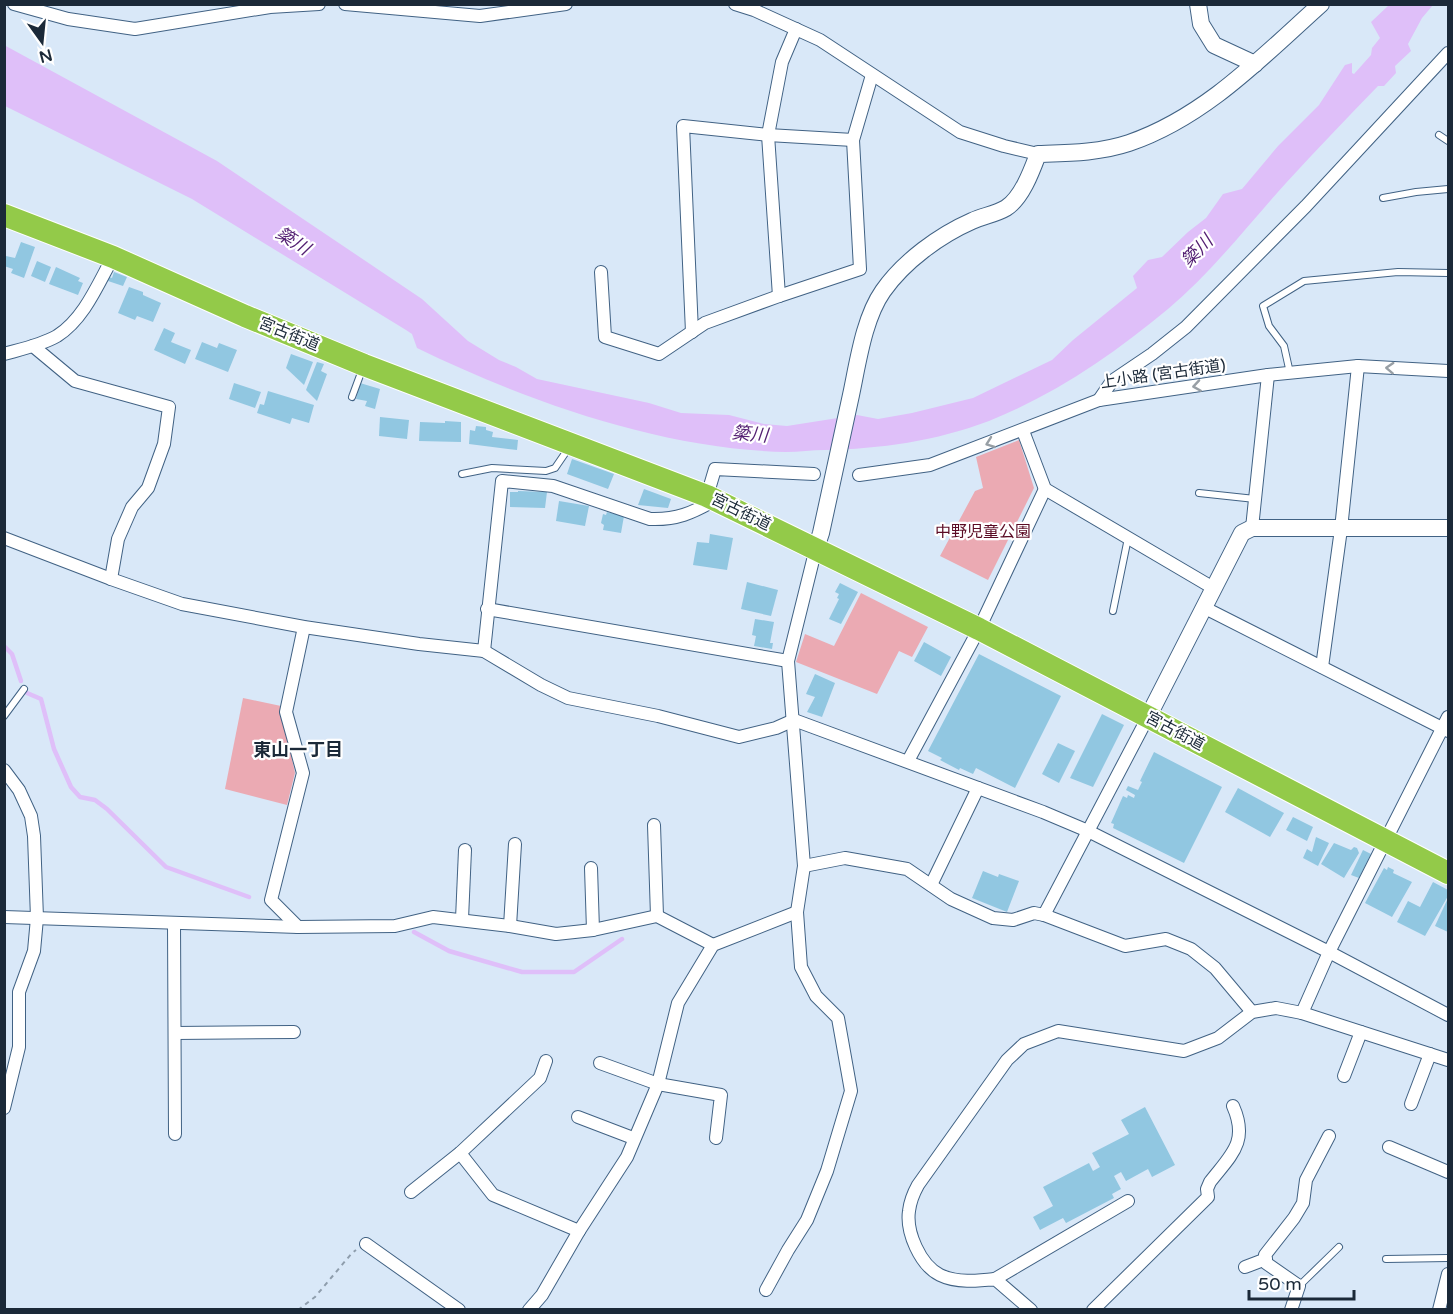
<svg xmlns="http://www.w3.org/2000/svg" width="1453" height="1314" viewBox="0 0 1453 1314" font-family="'Varela Round','Noto Sans JP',sans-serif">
<rect width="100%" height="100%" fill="#d9e8f8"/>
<g fill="#ebaab3">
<path d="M1019 440 1034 488 988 580 940 556 975 491 983 488 976 457Z"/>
<path d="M861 593 928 627 912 657 899 651 877 694 796 662 805 634 834 646Z"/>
<path d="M243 698 281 706 295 773 287 805 225 789Z"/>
</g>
<path fill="#dfbff9" d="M1389 5H1433L1422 18 1408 44 1411 51 1395 66 1396 73 1384 86H1378C1347 118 1316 150 1286 183 1247 226 1212 272 1168 309 1114 354 1054 395 989 421 936 441 880 449 825 450 812 450 799 452 786 452 662 449 528 402 417 348L412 334 406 330 192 199 5 106 4 45 217 161 422 299 468 341 499 360 516 367 537 379 649 403 681 413 729 415 764 424 787 426 857 415 878 419 912 413 973 398 1052 360 1073 340 1137 288 1133 276 1148 260 1162 257 1188 232 1206 218 1223 194 1242 189 1278 146 1319 105 1345 65 1352 63V73L1354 74 1371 55 1372 48 1380 38 1371 22Z"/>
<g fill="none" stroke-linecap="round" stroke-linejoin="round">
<g stroke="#dfbff9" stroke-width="4.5">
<path d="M4 646 12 654 21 681"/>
<path d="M27 693 41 699 54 749 71 787 80 797 95 800 107 809 166 867 249 897"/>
<path d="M414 932 449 951 522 972H574L622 939"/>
</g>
</g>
<g fill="#91c7e1">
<path d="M21 242 35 247 24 278 11 273 13 269 4 266 6 256 15 258Z"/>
<path d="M37 261 51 267 45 282 31 276Z"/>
<path d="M56 267 80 278 78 281 83 283 78 295 49 284Z"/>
<path d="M114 272 127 277 123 286 108 281 109 277 112 278Z"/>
<path d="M129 287 143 292V295L161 303 153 322 137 316 135 320 118 313Z"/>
<path d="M164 328 175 333 171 342 191 350 185 364 154 350Z"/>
<path d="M202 342 217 348 219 343 237 350 228 372 195 359Z"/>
<path d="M291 354 313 362 304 385 286 368Z"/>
<path d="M317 362 324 364 321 371 327 374 317 401 306 390Z"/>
<path d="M234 383 261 392 255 408 229 399Z"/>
<path d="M360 383 380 389 375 409 365 406 367 401 356 399Z"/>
<path d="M268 391 314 405 309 423 292 418 290 424 257 413 260 404 264 405Z"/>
<path d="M380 417 409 420 407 439 379 436Z"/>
<path d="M445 421 461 422V442L419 441 420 422 445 423Z"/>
<path d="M476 426 486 427V430L493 432 492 437 518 440 517 450 469 444 470 430 475 431Z"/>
<path d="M572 459 614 474 608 489 567 474Z"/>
<path d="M644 489 671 499 668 508 638 505Z"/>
<path d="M518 491 547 492 545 508 510 507V492H518Z"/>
<path d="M559 501 589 506 585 526 556 521Z"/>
<path d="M607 512 624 516 621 533 603 530 604 525 601 523 603 514 606 515Z"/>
<path d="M710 534 733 538 727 570 693 565 697 542 709 543Z"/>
<path d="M747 582 778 590 771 616 741 609Z"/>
<path d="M840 583 858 592 841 624 829 619 839 599 837 598 839 594 835 592Z"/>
<path d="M755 619 774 622 770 643H773L772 649 754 646 756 636 752 635Z"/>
<path d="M924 642 951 657 941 676 914 661Z"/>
<path d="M979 654 1061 696 1015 788 976 768 973 774 960 768 959 770 940 760 942 758 928 751Z"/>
<path d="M815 674 835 683 822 717 807 712 815 697 806 694Z"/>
<path d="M1102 714 1124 725 1093 787 1070 778Z"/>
<path d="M1058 743 1075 751 1059 783 1042 774Z"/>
<path d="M1154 752 1222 787 1184 863 1113 828 1114 824 1111 823 1123 796 1127 798 1128 795 1134 798 1135 795 1126 790 1128 786 1138 790 1142 782 1140 781Z"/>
<path d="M1238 788 1284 813 1270 837 1225 812Z"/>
<path d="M1293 817 1313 827 1307 841 1286 830Z"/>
<path d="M1316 837 1329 843 1318 866 1303 858 1307 849 1312 852Z"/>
<path d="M1334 843 1351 850 1354 847 1357 848 1359 853 1344 878 1321 864Z"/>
<path d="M1363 850 1371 854 1359 878 1351 875Z"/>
<path d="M1388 867 1394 870 1393 873 1412 882 1392 917 1365 903 1384 868 1387 870Z"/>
<path d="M983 871 998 877 999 874 1019 881 1007 912 972 898Z"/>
<path d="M1433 882 1448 890V896L1425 936 1397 922 1408 901 1420 907Z"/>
<path d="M1448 898V932L1435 926Z"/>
<path d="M1145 1107 1175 1165 1152 1177 1148 1169 1126 1181 1121 1172 1114 1176 1121 1189 1112 1194 1114 1198 1066 1223 1063 1218 1040 1230 1033 1217 1053 1206 1043 1187 1089 1163 1093 1171 1100 1167 1092 1153 1129 1134 1121 1120Z"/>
</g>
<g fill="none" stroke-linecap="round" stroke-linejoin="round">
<defs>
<g id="lane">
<path d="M1439 135 1448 141"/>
<path d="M1383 198 1416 192 1448 189"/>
<path d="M1290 373 1284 346 1269 326 1263 306 1304 281 1398 272 1448 273"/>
<path d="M352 397 362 370"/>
<path d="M462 474 492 468 546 471 555 468 568 449"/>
<path d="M1199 493 1255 499"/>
<path d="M1113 611 1128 538"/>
<path d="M4 716 24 689"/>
<path d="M1386 1259 1448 1258"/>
<path d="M1299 1286 1339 1247"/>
</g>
<g id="street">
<path d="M14 4 68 19 135 29 270 7 319 4"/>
<path d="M345 4 480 16 566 4"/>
<path d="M735 4 754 10 820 40 960 132 1004 146 1038 154"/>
<path d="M601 272 605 337 659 354 705 323 779 296 860 269 853 140 872 75"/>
<path d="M779 296 768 135 782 62 796 29"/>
<path d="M692 332 683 126 768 135 853 140"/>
<path d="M33 346 75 381 169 407 164 444 148 488 132 507 118 539 111 579"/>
<path d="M4 354C22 349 41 345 57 336 84 319 98 284 113 257"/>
<path d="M1099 400 1112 381 1152 354 1186 327 1306 206 1448 53"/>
<path d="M1023 431 1045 489 1215 589"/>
<path d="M859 475 930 465 1099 400 1268 375 1358 366 1448 371"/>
<path d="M707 496 715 469 814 474"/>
<path d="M1252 528 1268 375"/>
<path d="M4 538 111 579 182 604 304 627 419 644 484 651 502 481 553 486 650 519C677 520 692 513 715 500"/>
<path d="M1205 608 1448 731"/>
<path d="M487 609 788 661"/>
<path d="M484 651 541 685 568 698 658 716 739 737 776 728 794 720 1043 812 1088 831 1329 952 1448 1015"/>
<path d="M1322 667 1341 529 1358 366"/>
<path d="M908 761 979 629 1045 489"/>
<path d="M4 770 19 790 31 816 34 836 37 918 34 951 19 992V1047L4 1108"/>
<path d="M654 825 657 916"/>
<path d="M804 866 845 858 907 869 951 899 993 918 1013 920 1034 913 1044 915 1125 946 1166 939 1191 949 1215 968 1252 1012"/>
<path d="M591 868 593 930"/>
<path d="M931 885 978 788"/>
<path d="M1044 915 1148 717"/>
<path d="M4 917 298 927 395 926 433 917 510 926 556 934 593 930 657 916 713 945"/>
<path d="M462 919 465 850"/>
<path d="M174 923 175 1134"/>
<path d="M510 926 515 844"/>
<path d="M298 927 271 900 303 773 286 712 304 627"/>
<path d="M1302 1013 1329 952 1448 717"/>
<path d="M175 1033 294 1032"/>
<path d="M600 1063 658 1084 721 1095 716 1138"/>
<path d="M1344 1076 1361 1032"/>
<path d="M1411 1104 1430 1054"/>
<path d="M578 1117 633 1138"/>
<path d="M1389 1147 1448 1172"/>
<path d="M460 1153 493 1195 579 1231"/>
<path d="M411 1192 460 1153 540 1078 546 1061"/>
<path d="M366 1244 459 1310"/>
<path d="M1245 1267 1266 1259"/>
<path d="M995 1279 1128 1201"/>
<path d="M766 1290 788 1250 807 1220 827 1171 851 1091 838 1018 816 996 801 967 797 912 804 866 788 661 816 548"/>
<path d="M529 1310 542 1295 579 1231 627 1157 658 1084 678 1003 713 945 797 912"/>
<path d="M1031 1310 995 1279C978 1281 956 1283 940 1275 920 1265 906 1232 909 1211 910 1202 913 1194 918 1185L1007 1060 1024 1044 1058 1031 1184 1051 1218 1038 1252 1012 1276 1008 1302 1013 1448 1060"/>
<path d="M1093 1310 1208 1197 1207 1189 1210 1182C1231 1155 1249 1142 1233 1106"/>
<path d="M1291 1310 1299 1286 1266 1263 1265 1255 1294 1218 1303 1203 1306 1180 1329 1136"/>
<path d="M1439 1310 1448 1274"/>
</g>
<g id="secondary">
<path d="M1198 4 1201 24 1214 45 1255 64"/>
<path d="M816 548 821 533C831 487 841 441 851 395 858 362 864 318 883 291 904 261 940 235 972 221 983 216 996 214 1006 208 1022 198 1032 170 1038 154 1068 153 1099 153 1129 143 1205 117 1262 57 1321 4"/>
<path d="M1148 717 1242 533 1252 528H1448"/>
</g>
<path id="highway" d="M4 215 113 257 245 316 364 365 707 496 979 629 1448 873"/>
</defs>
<use href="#lane" stroke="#416284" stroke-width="8"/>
<use href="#street" stroke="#416284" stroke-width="14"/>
<use href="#secondary" stroke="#416284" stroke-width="18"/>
<use href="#highway" stroke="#fff" stroke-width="24"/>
<path stroke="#8e9dac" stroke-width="2" stroke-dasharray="4.5 4.5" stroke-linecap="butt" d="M298 1310 315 1297 352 1253 356 1250"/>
<use href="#lane" stroke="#fff" stroke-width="6"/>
<use href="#street" stroke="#fff" stroke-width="12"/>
<use href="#secondary" stroke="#fff" stroke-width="16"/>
<use href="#highway" stroke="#93ca49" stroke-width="22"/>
</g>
<defs><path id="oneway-chevron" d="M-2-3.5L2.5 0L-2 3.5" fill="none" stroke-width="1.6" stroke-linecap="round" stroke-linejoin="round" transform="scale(1.5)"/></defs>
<g stroke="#989fa5">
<use href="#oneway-chevron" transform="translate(1390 368) rotate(-177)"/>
<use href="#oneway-chevron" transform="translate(1197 386) rotate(171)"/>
<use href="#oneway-chevron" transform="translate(990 443) rotate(160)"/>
</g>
<g text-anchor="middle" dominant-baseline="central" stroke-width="4.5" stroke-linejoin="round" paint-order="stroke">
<g font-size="16" fill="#1b2938" stroke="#fff">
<text transform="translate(289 334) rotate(22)">宮古街道</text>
<text transform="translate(1163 374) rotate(-8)">上小路 (宮古街道)</text>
<text transform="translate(741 512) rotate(26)">宮古街道</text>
<text transform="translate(1175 731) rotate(28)">宮古街道</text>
</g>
<g font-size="16" fill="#5b0b24" stroke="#fff">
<text x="983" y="532">中野児童公園</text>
</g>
<g font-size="18" font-style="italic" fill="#542073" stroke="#fff">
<text transform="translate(293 241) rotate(32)">簗川</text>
<text transform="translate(1197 251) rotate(-46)">簗川</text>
<text transform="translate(750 434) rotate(5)">簗川</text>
</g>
<g font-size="18" font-weight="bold" fill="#1b2938" stroke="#fff">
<text x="298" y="750">東山一丁目</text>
</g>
</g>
<rect width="1453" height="1314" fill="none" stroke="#1b2938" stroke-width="12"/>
<g transform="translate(42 42) rotate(165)" stroke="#ffffff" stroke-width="4.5" paint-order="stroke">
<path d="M0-4.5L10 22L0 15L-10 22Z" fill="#1b2938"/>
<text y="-9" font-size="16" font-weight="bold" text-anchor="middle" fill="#1b2938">N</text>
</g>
<path d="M1249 1290v9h105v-9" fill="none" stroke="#1b2938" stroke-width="3"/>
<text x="1258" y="1290" font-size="18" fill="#1b2938" stroke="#ffffff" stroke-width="4.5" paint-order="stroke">50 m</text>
</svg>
